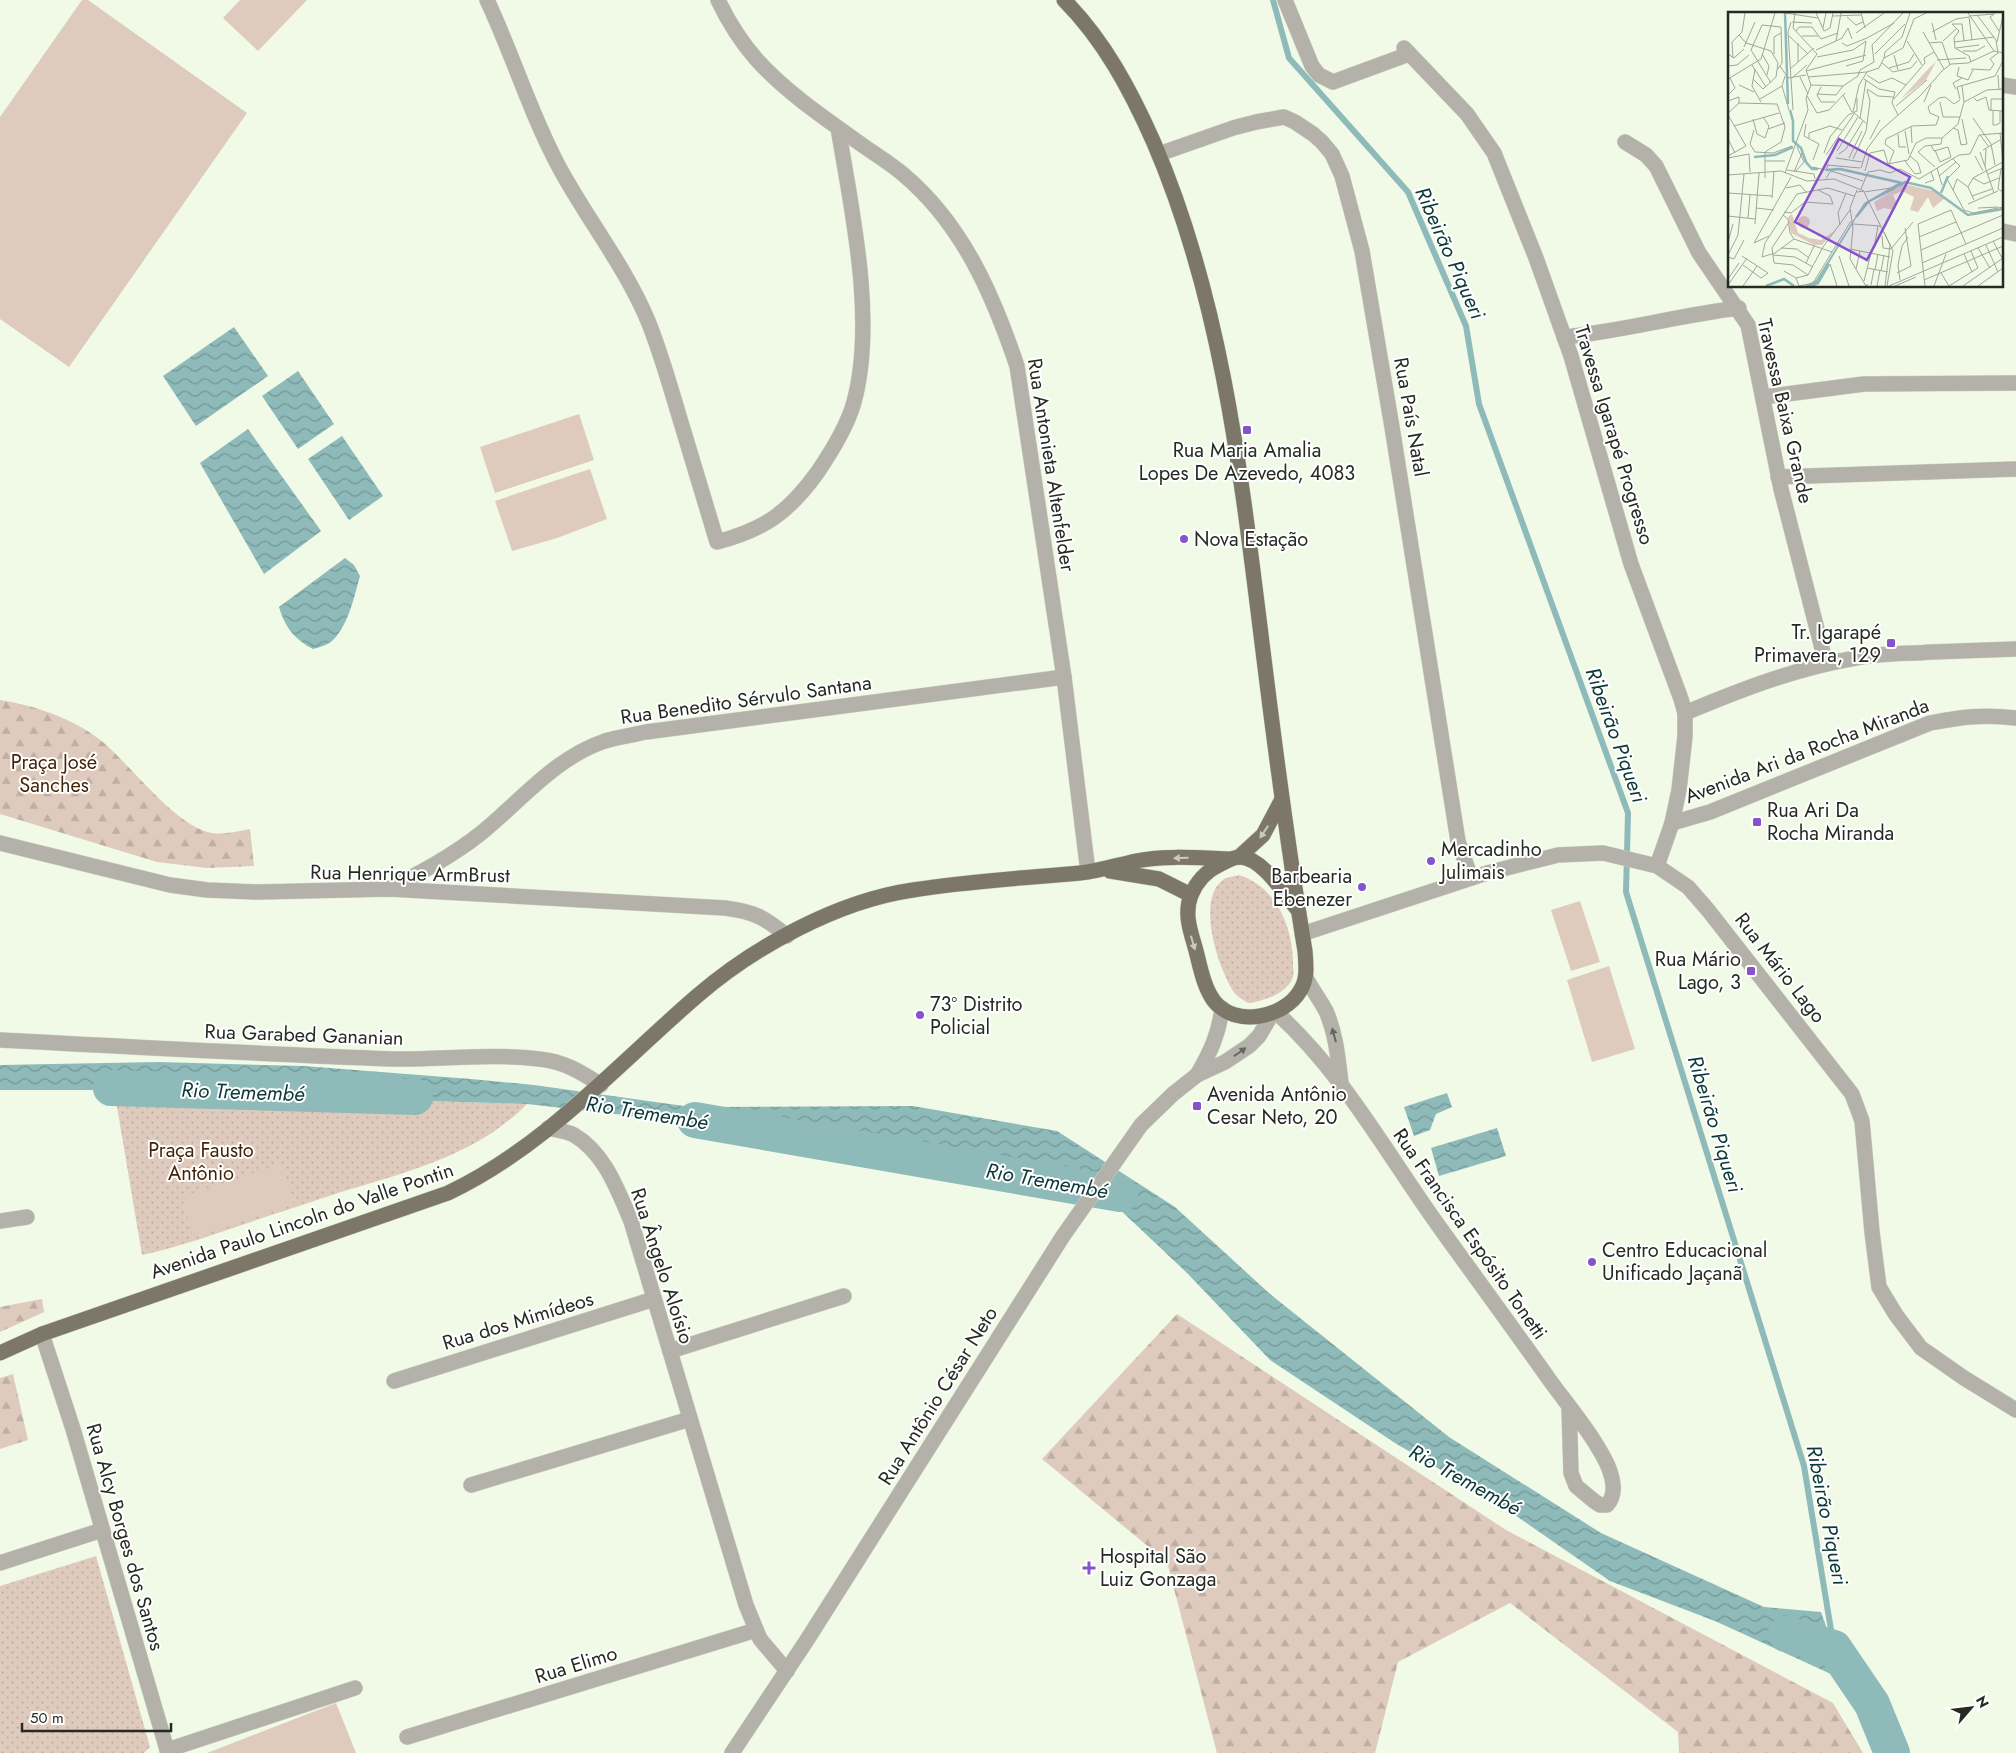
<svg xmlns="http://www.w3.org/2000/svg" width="2016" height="1753" viewBox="0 0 2016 1753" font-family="Jost,sans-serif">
<defs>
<pattern id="forest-firs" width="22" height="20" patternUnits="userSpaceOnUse" patternTransform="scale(1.25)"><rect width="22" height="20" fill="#dfcbbd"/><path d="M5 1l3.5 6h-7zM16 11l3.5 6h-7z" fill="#bfaea2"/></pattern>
<pattern id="park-dots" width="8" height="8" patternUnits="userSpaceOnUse" patternTransform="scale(1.25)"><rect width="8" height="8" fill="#dfcbbd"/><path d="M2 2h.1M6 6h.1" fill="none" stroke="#bfaea2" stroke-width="1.8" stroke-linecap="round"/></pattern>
<pattern id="water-waves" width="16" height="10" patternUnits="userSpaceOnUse" patternTransform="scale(1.25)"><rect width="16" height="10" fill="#8ebaba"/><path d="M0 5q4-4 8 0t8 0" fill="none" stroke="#749797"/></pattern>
</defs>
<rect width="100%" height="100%" fill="#f1fae7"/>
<g fill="url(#forest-firs)">
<path d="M0 700C33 705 72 718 99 739 129 762 175 827 212 833 224 835 238 831 250 829L254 866 207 868 157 862 0 814Z"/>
<path d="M42 1299 44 1312 0 1332V1307Z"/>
<path d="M1177 1314 1506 1530 1833 1703 1863 1753H1679L1678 1732 1510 1603 1398 1662 1375 1753H1217L1167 1562 1042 1459Z"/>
<path d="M13 1374 28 1440 0 1449V1378Z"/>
</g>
<g fill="url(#park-dots)">
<path d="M1239 875C1276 887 1292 925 1293 961 1293 966 1294 973 1293 977 1288 993 1262 1002 1248 1003 1243 1000 1236 996 1233 991 1218 967 1195 899 1224 879 1228 877 1234 876 1239 875Z"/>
<path d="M219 1088 305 1089 426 1101 527 1104C477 1155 407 1172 341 1192 323 1198 305 1204 287 1210 239 1225 192 1244 142 1255L114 1089 171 1090Z"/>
<path d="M96 1556 150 1747 144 1753H0V1586Z"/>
</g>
<g fill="#dfcbbd">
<path d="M82 0H88L247 113 69 367 0 319V117Z"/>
<path d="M240 0H307L258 51 223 18Z"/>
<path d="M579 414 594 460 495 493 480 447Z"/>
<path d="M590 469 607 519 557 538 512 551 495 501Z"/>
<path d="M1580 901 1600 962 1571 971 1551 910Z"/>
<path d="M1609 966 1635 1049 1592 1062 1567 980Z"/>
<path d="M281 1164 294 1204 193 1237 182 1197Z"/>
<path d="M336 1703 356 1753H207Z"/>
</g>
<g fill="url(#water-waves)">
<path d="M234 327 268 376 196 426 163 376Z"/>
<path d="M298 371 334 424 298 449 262 396Z"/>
<path d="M248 429 321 531 264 574 200 463Z"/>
<path d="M342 436 383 496 349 520 308 459Z"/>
<path d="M345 558 354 565 360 576C354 597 349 623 334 639 329 645 320 647 313 649 294 639 285 627 279 607Z"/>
<path d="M158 1062 304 1066 471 1079 534 1085 691 1107 913 1106 1057 1131 1175 1207 1270 1294 1449 1437 1601 1533 1764 1607 1821 1612 1846 1681 1715 1621 1610 1581 1499 1504 1395 1443 1270 1360 1187 1273 1114 1204 1017 1162 850 1134 701 1127 624 1115 527 1104 426 1101 305 1089 219 1088 171 1090H0V1065Z"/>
<path d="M1447 1093 1452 1107 1436 1114 1430 1130 1414 1136 1404 1107Z"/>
<path d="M1497 1128 1506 1156 1439 1176 1431 1148Z"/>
</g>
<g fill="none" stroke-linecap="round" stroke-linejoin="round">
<path stroke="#8ebaba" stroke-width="6" d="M1273 0 1289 58 1408 192 1466 326 1479 404 1628 813 1626 892 1804 1466 1834 1648"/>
<g stroke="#8ebaba" stroke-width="36">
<path d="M111 1088 415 1097"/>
<path d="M695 1120 1120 1194"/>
<path d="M1786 1634 1834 1648 1872 1704 1892 1753"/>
</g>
<defs>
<g id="minor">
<path d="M487 0C513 55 530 113 559 167 587 219 625 266 648 321 661 353 670 386 680 419 692 460 705 501 717 542 765 529 788 513 817 473 830 454 848 424 854 402 876 321 852 211 838 128"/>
<path d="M718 0C728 21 742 43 757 60 786 92 823 117 858 142 873 153 890 163 904 175 963 225 993 295 1017 366L1064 677 1088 872"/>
<path d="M1285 0 1312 66 1319 75 1333 82 1409 54"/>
<path d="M1404 48 1467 114 1494 153 1536 258 1571 356 1631 564 1681 699 1685 713V736L1679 790 1672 823 1657 866"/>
<path d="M2002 85 2016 87"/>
<path d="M1625 142 1646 155 1656 166 1699 253 1748 325 1781 489 1826 664"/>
<path d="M1159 154 1233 128 1256 122 1284 117 1295 122 1313 134 1322 142 1332 154 1342 176 1362 251 1392 427 1458 841 1471 878"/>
<path d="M2002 231 2016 234"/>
<path d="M1564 337C1623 331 1680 315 1739 308"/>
<path d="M1763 397 1864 384 2016 383"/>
<path d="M1778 477 2016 469"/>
<path d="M1685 713C1740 690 1796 668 1856 658 1881 653 1906 654 1932 652 1960 651 1988 650 2016 649"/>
<path d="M1672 823 1710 812 1930 723C1961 717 1984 714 2016 718"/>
<path d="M0 843 170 885 207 890 259 892 389 889 725 908C755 912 764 917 787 936"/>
<path d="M389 889C420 873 452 856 480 834 520 802 554 758 605 741 618 737 633 735 646 732L1064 677"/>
<path d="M1302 934 1487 873 1558 855 1603 853 1657 866 1688 887 1708 910 1852 1094 1862 1121 1872 1232 1879 1287 1896 1315 1921 1348 1964 1378 2016 1410"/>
<path d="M1306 978C1312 989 1320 1000 1326 1011 1336 1034 1338 1058 1341 1083"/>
<path d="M1277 1013C1345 1075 1389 1158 1443 1232 1479 1282 1515 1331 1551 1382 1570 1408 1594 1436 1608 1466 1613 1479 1617 1494 1607 1505H1600L1594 1501 1576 1486 1571 1473 1569 1407"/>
<path d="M0 1040C131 1047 261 1054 392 1059 441 1060 490 1053 539 1059 563 1061 581 1072 601 1085"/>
<path d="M1197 1075C1210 1053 1219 1034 1222 1008"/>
<path d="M548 1128C556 1130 567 1131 574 1135 605 1153 618 1191 631 1221L746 1605 760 1639 787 1671"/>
<path d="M0 1221 27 1217"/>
<path d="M42 1334 73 1429 168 1753"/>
<path d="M670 1351 844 1296"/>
<path d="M394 1381 654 1299"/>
<path d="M471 1485 690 1419"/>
<path d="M0 1563 102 1530"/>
<path d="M407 1737 756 1630"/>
<path d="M167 1750 355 1688"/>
<path d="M732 1753 807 1640 1063 1236 1141 1125 1173 1094 1197 1075 1225 1062 1249 1046 1259 1036 1272 1014"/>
</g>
<g id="major">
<path d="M1064 0C1104 40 1131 91 1154 143 1224 306 1242 484 1264 659 1276 756 1289 854 1305 951 1306 965 1308 979 1300 991 1284 1018 1235 1028 1214 1001 1203 986 1200 965 1195 947 1190 930 1184 913 1191 895 1196 883 1206 871 1219 865 1225 862 1233 857 1240 857 1263 858 1284 894 1298 910"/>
<path d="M1239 857 1263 835 1281 801"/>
<path d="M1110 871 1159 879 1191 895"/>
<path d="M0 1353 42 1334 448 1193C545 1147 617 1065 697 996 754 947 837 901 913 890 968 881 1024 878 1080 873 1099 871 1117 865 1136 861 1166 855 1198 858 1229 859"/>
</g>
</defs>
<use href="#minor" stroke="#cdd5c4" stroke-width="16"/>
<use href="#major" stroke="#cdd5c4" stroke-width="16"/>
<use href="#minor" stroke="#b3b1a9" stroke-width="15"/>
<use href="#major" stroke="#7c7768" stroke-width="15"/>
</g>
<defs><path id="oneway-solid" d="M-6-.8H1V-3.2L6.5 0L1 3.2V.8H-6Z" transform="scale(1.25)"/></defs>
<g fill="#cbc9c3">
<use href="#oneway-solid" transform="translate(1264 832) rotate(124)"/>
<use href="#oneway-solid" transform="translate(1181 858) rotate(178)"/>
<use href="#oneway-solid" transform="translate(1193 943) rotate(74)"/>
</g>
<g fill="#66675f">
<use href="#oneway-solid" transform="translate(1334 1035) rotate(-105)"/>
<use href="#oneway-solid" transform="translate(1240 1052) rotate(-35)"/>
</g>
<g fill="#8653cb" stroke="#fff" stroke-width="2">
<rect x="1242" y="425" width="10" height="10" rx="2.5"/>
<circle cx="1184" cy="539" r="5"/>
<rect x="1886" y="638" width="10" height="10" rx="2.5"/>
<rect x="1752" y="817" width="10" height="10" rx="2.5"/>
<circle cx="1431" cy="861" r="5"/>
<circle cx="1362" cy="887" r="5"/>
<rect x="1746" y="966" width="10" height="10" rx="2.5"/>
<circle cx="920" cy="1015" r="5"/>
<rect x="1192" y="1101" width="10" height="10" rx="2.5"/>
<circle cx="1592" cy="1262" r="5"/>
<path d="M1086.5 1560.5h5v5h5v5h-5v5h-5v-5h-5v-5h5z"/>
</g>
<g text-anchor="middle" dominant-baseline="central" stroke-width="4" stroke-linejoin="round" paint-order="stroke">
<g font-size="20" fill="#272a23" stroke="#fff">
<text transform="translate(1785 411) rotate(77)">Travessa Baixa Grande</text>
<text transform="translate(1411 417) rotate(80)">Rua País Natal</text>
<text transform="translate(1614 435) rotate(73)">Travessa Igarapé Progresso</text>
<text transform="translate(1051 465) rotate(81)">Rua Antonieta Altenfelder</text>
<text transform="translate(746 700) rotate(-8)">Rua Benedito Sérvulo Santana</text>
<text transform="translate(1807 751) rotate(-21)">Avenida Ari da Rocha Miranda</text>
<text transform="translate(410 874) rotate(1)">Rua Henrique ArmBrust</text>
<text transform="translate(1780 968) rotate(52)">Rua Mário Lago</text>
<text transform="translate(304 1035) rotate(2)">Rua Garabed Gananian</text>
<text transform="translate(302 1221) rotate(-19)">Avenida Paulo Lincoln do Valle Pontin</text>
<text transform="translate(1470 1234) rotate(55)">Rua Francisca Espósito Tonetti</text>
<text transform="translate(662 1266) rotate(72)">Rua Ângelo Aloísio</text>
<text transform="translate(518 1321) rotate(-17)">Rua dos Mimídeos</text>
<text transform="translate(938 1396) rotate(-58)">Rua Antônio César Neto</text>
<text transform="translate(125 1537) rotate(74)">Rua Alcy Borges dos Santos</text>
<text transform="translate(576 1665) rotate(-17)">Rua Elimo</text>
</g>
<g font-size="20" fill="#272a23" stroke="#fff" text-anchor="start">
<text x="1247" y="450" text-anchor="middle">Rua Maria Amalia<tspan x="1247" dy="23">Lopes De Azevedo, 4083</tspan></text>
<text x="1194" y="539">Nova Estação</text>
<text x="1881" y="632" text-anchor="end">Tr. Igarapé<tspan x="1881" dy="23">Primavera, 129</tspan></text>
<text x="1767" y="810">Rua Ari Da<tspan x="1767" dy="23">Rocha Miranda</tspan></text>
<text x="1441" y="849">Mercadinho<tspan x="1441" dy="23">Julimais</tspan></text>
<text x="1352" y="876" text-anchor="end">Barbearia<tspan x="1352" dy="23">Ebenezer</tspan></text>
<text x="1741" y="959" text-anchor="end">Rua Mário<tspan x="1741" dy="23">Lago, 3</tspan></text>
<text x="930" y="1004">73º Distrito<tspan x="930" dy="23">Policial</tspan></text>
<text x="1207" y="1094">Avenida Antônio<tspan x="1207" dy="23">Cesar Neto, 20</tspan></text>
<text x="1602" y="1250">Centro Educacional<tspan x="1602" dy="23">Unificado Jaçanã</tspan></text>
<text x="1100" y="1556">Hospital São<tspan x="1100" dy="23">Luiz Gonzaga</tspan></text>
</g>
<g font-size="20" fill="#442408" stroke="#fff">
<text x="54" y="762">Praça José<tspan x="54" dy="23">Sanches</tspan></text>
<text x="201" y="1150">Praça Fausto<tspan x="201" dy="23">Antônio</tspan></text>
</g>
<g font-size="21" font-style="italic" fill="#0c3838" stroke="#fff">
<text transform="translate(1450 253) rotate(66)">Ribeirão Piqueri</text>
<text transform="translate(1616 735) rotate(70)">Ribeirão Piqueri</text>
<text transform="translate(243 1092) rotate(2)">Rio Tremembé</text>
<text transform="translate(647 1113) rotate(9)">Rio Tremembé</text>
<text transform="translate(1715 1124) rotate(73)">Ribeirão Piqueri</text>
<text transform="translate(1047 1181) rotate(10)">Rio Tremembé</text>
<text transform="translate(1465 1480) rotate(29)">Rio Tremembé</text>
<text transform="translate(1827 1515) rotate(79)">Ribeirão Piqueri</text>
</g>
</g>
<g transform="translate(1728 12)">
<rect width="275" height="275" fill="#f1fae7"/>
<path d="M208 50 198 68 173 87 201 56ZM176 172 206 179 217 186 205 196 200 185 190 200 182 198 186 185 174 179 165 183 169 192 166 198 156 196 149 199 146 190ZM64 202 70 221 81 226 93 228 108 218 94 233H86L63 221 60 205Z" fill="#dfcbbd"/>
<path d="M70 210a6 6 0 1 1 12 0a6 6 0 1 1-12 0Z" fill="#dfcbbd"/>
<path d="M172 170 176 171 166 178 136 193 89 271 85 274H77L88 268 136 191Z" fill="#8ebaba"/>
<path fill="none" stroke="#8ebaba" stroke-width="2.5" d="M57 1 60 92M62 98 65 109V129L73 136 78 150 84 157H90M26 145 47 143 65 135M98 158 112 157 174 171M171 174 177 170 203 176 240 203 275 197M213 181 220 164M128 205 141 189M38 274 56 267 66 274M84 274 90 271 101 252"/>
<path fill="none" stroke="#a0a799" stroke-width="1" d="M57 1 90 6M88 1 96 19 102 16 105 1M133 1 137 16M240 1 266 39 275 41M265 3 262 5 271 19M104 4 133 3M241 4 267 2M119 5 128 13 135 10M63 10 60 20 65 98M64 10 84 11M204 11 208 28M224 12 231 19 226 26 227 36 241 44 243 50M224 12H234L236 29M95 16 98 1M68 19 71 15H84L93 27 110 21M195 20 216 57M204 20 228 7 241 5 244 28M128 21 156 1M11 23 18 31 43 39 50 51 48 65 35 77 25 67M61 24 80 42M74 24H90M108 29 114 26 120 16 124 27M179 29 194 53M215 29 228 17M226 30 266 25M269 30 275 4M70 31V50M114 31 119 34 139 26 166 11M201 31 214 30 222 53M16 35 27 10M228 36 251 33M88 38 108 29 113 1M235 39H248L257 34M0 42 6 46 16 37M34 42 41 54 39 63M46 42V25L53 21M147 42 177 12M166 43 170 58M89 45 125 38 138 29M5 46 4 30 14 20 17 1M156 46 157 40 174 25 182 1M209 48 238 46M154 51 165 60 183 56 189 49M24 53 38 75M0 54 9 53 21 43M52 54 60 66 78 63M118 54 135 49 138 29M231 55 229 64 240 68 245 58M161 56 181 50 186 42M27 57 24 74 33 90M62 57 86 36M243 57 262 58 266 52 262 47 270 41 268 28 249 3M132 58 146 50 144 33 175 1M78 59 138 43M139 60 151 56 156 46 175 36 186 7 198 1M139 63 151 71 164 66 178 73M270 63 271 78M57 64 54 74 61 98M72 65 80 82M80 65 139 60M64 66 79 53M0 67 33 47 47 1M136 67 151 77 167 80 164 91 170 103M43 71 23 38 34 13 53 15 54 51 50 57M11 73 26 80M83 73 115 74 130 64 132 58M178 73 197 51 196 46 206 40M234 74 236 90M93 75 89 83 93 90H107M139 77 150 84 165 85M228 77 225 71 234 66M89 82 108 83 115 74M0 83 7 76 2 66M115 83 124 100M79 84 89 101 101 98 117 81M246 86 249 89 258 85 261 98 275 99M32 87 54 74M166 87 178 73M232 87 229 75 267 64 275 49M0 89 11 85V91M196 90 203 73M212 90 215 105H232M168 94 199 68M263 99V87H275M265 99V113H268L272 111V99M0 101 11 91 49 92 57 115 53 130 37 140V166M0 103 18 134 0 144M245 106 263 132 267 153M25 107 29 122 37 126 41 114 35 105M132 107 138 68M78 112 76 124 91 132 85 148M139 112 142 89 139 78M6 114 51 101M183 114 184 131M225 116 230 118 233 133 239 132 234 107M40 117 57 111M26 118 22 132 27 140 45 141 64 134M177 119 181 142M170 122 171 135H178M252 123 261 135M81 126V121L102 114 114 118M0 127 7 141M142 127 152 108M203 133 206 139 220 135 223 145 212 150 207 138M255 138 272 128M109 139 130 105M252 140 266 181M96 141 102 125 120 103 129 99V86M21 142 22 160M111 142 118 137 135 109M98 143 126 102M247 144 255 159M0 146 21 142M108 146 134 150M121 146 134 119M125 147 138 119 139 112 125 100 131 73 139 60M225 147 232 154 219 167 236 198 245 201 275 195M37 149H57M177 149 187 162 193 161 190 151 182 144M161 152 166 139 157 132 158 127 184 114 208 113 211 105 202 101 200 95 211 86 217 85 226 92 232 88M99 153 132 156M257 154 258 137M84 155 98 158 100 153M207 155 190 140 197 134 213 132 214 126M133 156 139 137 153 118 193 83 214 59 223 52 240 51 266 39M209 156 214 173M273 157 270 177 275 180M59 158 86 162 87 167M68 159 76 150 69 135M137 159 142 141 156 138 160 152 180 148 188 131 198 126H214L230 112 236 90 259 78 275 77M66 160 74 141M57 161 80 98 78 86 83 73 78 58 89 42 65 16 67 1M260 162 275 156M0 163 53 159 79 169 106 167 136 179 129 180M211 164 228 150M98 166 103 159 135 169M245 166 256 172 271 166M197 171 206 168 203 160M58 176 72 173 78 180M133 177 140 160 152 158 162 161 172 157 191 167 231 143 242 142 251 123 275 121M129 178 122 196 125 216 122 247 138 274 140 272M225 178 229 167 240 175M136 180 162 233 157 274M136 180 163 176M0 181 44 184M244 184 264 177M44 186 46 159M246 188 240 175 245 166 275 150 272 121M240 192 270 179M28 196 46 198M250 196 270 195M56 200 63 201 77 190 105 192 102 184 90 178M55 203 60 207 62 221 66 227M0 204 27 207M20 206 22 183M61 210 44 236 46 251 65 253 80 263M27 212 31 161M125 212 152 214M112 213 110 201 118 181M156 220 165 239 159 274M41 224 26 231 63 165M154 224 155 236 163 237 185 210M191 225 228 210M66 227 47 241 34 245 37 231 69 182 100 176 126 184M66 227 104 240M265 229 274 246M0 230 5 212M147 231 150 214M258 233 270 260M53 236 69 237 81 246M250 236 262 256M122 237 162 245M193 238 275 203M236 242 244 260M0 243 10 223 16 162M45 243 67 245 85 255M14 244 40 261 33 266 15 253M111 244 121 274M0 245 6 247 16 228M78 251 86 234M194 251 275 216M102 252 109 274M139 256 160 260M128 257 132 239M147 258 150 242M56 259 68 266 71 274 85 271 123 209M153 259 156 243M169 261 183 254 177 216M213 261 221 274 250 256 243 239M68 266 80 263 95 235 122 198M0 267 11 251M172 268 170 253 174 234 180 225M196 268 275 234M136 269 143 241M0 273 19 246M143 273 146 257M15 274 29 254M149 274 152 258M161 274 275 225M167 274 188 265M197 274 190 212 223 198 238 232M206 274 218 242M235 274 275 246M250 274 275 256"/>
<path fill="#8653cb" fill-opacity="0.15" stroke="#8653cb" stroke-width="2.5" d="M111 127 182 165 139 248 67 210Z"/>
<rect width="275" height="275" fill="none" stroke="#272a23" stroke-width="2.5"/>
</g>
<g transform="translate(1971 1708) rotate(62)" stroke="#ffffff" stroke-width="4" paint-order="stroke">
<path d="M0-4L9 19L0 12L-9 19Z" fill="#272a23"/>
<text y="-8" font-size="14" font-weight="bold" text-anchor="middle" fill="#272a23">N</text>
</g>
<path d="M22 1723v8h149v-8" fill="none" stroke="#272a23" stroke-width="2.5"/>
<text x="30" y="1723" font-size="15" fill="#272a23" stroke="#ffffff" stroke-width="4" paint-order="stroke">50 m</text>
</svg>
